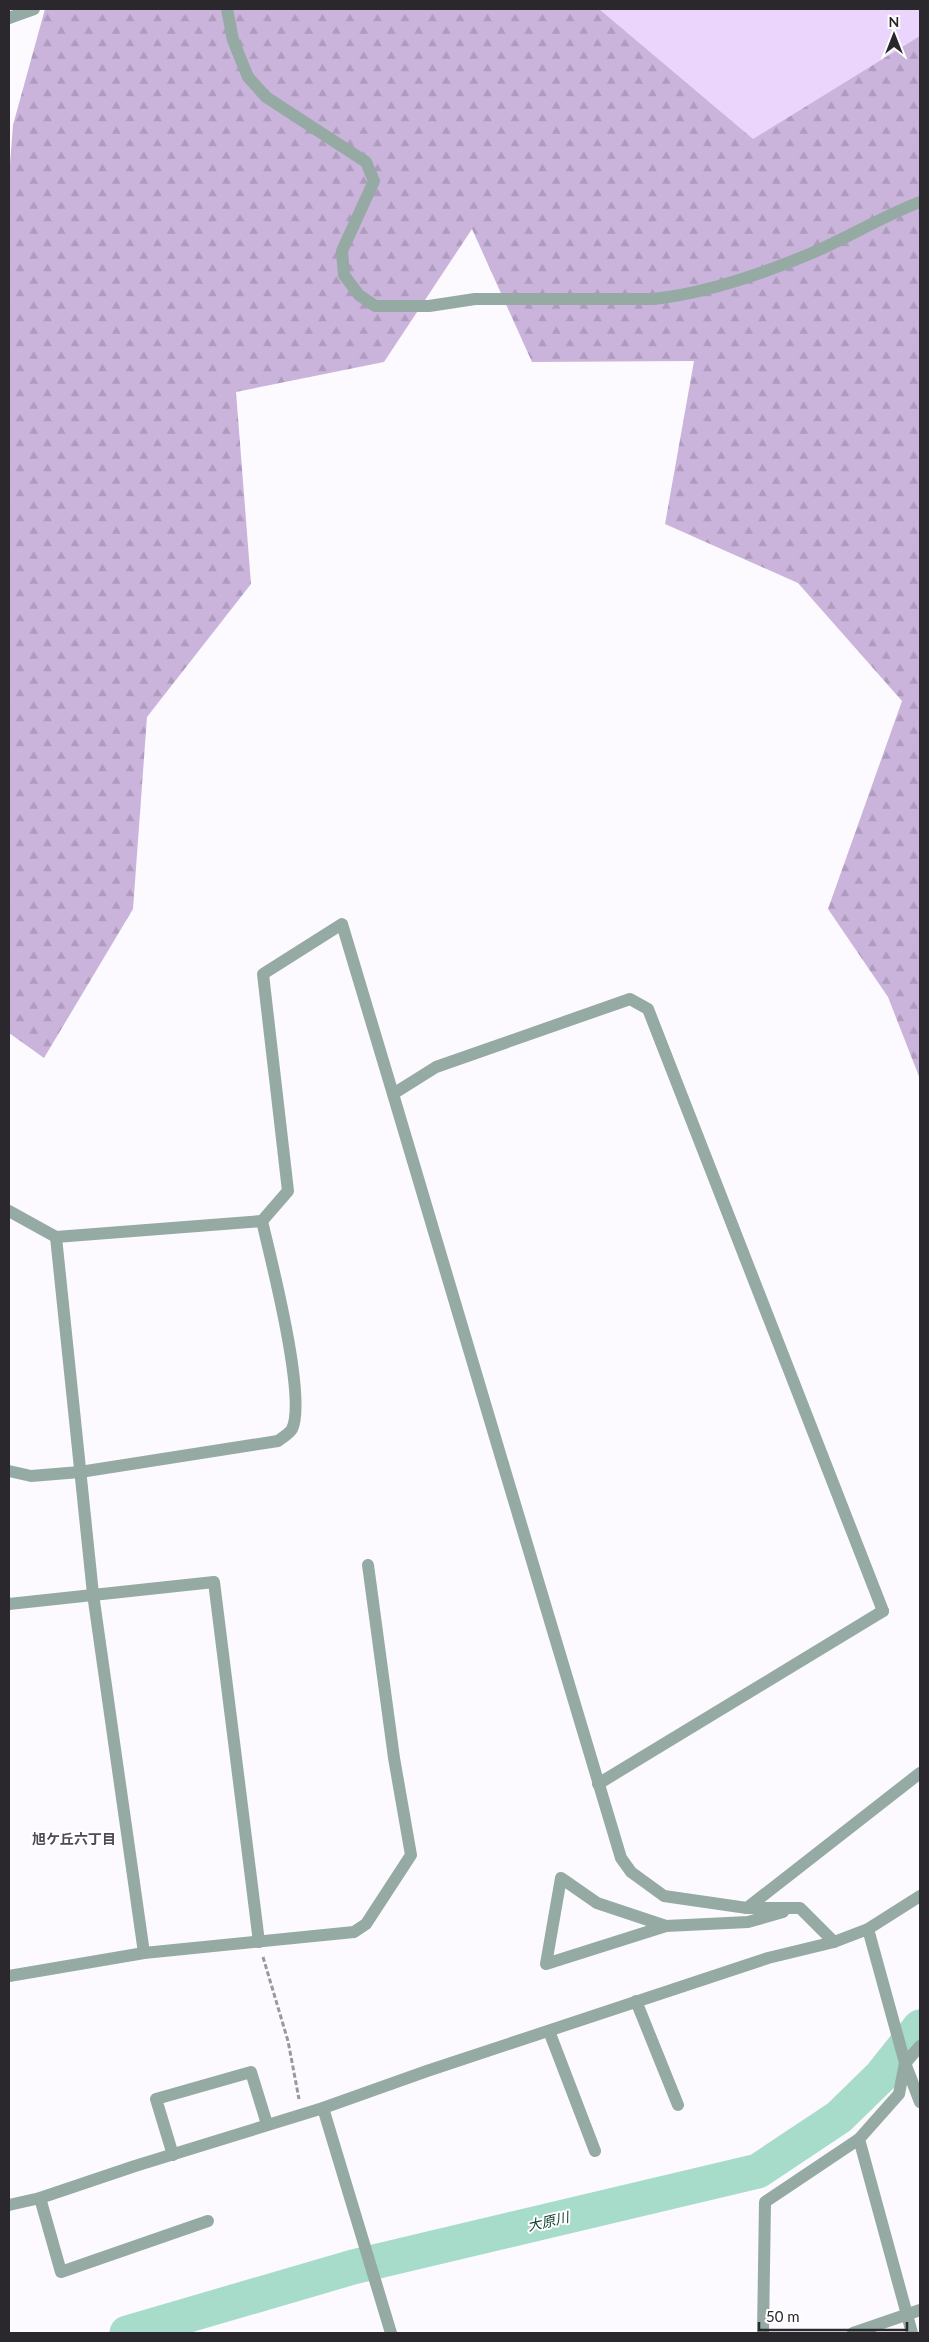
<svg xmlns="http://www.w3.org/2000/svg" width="929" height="2342" viewBox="0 0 929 2342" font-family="Lato,'Noto Sans JP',sans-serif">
<defs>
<pattern id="forest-firs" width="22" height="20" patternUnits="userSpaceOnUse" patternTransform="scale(1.25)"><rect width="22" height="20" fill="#cbb4dc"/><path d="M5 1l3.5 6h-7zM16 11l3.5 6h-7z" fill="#ae9bbd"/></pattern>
</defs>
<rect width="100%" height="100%" fill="#fcfafe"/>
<path fill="#ebd5fc" d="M415 9H920V168L553 264Z"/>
<path fill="url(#forest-firs)" d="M45 9H599L753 139 920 36V1079L888 997 828 909 902 701 798 583 665 524 694 361 532 362 472 229 384 362 236 392 251 584 147 717 133 909 44 1058 9 1033V177L13 125Z"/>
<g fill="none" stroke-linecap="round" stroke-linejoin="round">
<path stroke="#a7dcca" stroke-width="35" d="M127 2333 353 2267 758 2171 839 2117 881 2076 920 2027"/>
<path stroke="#9a989c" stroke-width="3" stroke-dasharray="5 2.5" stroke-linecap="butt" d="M263 1957 288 2041 299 2099"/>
<g stroke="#94aaa2" stroke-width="12">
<path d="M227 9 233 40 248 77 266 97 366 162 374 181 342 251 344 275 359 295 375 306H429L475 299H654C708 293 762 274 812 253 849 237 883 216 920 202"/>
<path d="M9 18 34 9"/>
<path d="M9 1211 56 1237 93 1594 144 1953"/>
<path d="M262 1221 288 1191 263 974 342 924 393 1094"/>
<path d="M503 1464 621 1858 631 1872 664 1896 747 1908H800L834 1942"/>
<path d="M9 1471 31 1476 80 1472 278 1441C282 1438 290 1433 292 1429 307 1398 271 1260 262 1221L56 1237"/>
<path d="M9 1604 214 1582 259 1942"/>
<path d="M598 1784 883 1611"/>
<path d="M747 1908 920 1773"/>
<path d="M666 1926 597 1903 561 1878 546 1964 666 1926 748 1922 783 1912"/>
<path d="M868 1929 905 2063 920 2102"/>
<path d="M9 1976 144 1953 354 1932 366 1924 411 1855 394 1758 368 1565"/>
<path d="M636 2001 678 2105"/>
<path d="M549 2031 595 2151"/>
<path d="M323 2108 391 2333"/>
<path d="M859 2139 912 2333"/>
<path d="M173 2155 156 2099 251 2072 267 2124"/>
<path d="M40 2198 61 2272 208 2221"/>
<path d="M9 2205 40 2198 135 2166 323 2108 427 2071 768 1958 834 1942 868 1929 920 1896"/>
<path d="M763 2333 765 2202 859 2139 899 2094 905 2063 920 2046"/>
<path d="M853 2333 920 2310"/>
</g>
<path stroke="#94aaa2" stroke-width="12" d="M503 1464 393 1094 436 1067 630 999 648 1009 883 1611"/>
</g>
<g text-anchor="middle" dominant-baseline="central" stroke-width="4" stroke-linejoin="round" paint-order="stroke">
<g font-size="14" font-weight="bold" fill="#4f4a53" stroke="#fff">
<text x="74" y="1838">旭ケ丘六丁目</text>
</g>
<g font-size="14" font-style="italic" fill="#124034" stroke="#fff">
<text transform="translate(548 2221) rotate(-13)">大原川</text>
</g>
</g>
<rect width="929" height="2342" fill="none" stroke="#2a282c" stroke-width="20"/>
<g transform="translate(894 35)" stroke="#ffffff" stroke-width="4" paint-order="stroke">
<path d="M0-4L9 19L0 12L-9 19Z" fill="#2a282c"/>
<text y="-8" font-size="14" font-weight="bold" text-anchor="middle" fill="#2a282c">N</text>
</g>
<path d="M759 2322v8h148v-8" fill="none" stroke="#2a282c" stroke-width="2.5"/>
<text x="766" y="2322" font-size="15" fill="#2a282c" stroke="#ffffff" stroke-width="4" paint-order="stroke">50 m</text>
</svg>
